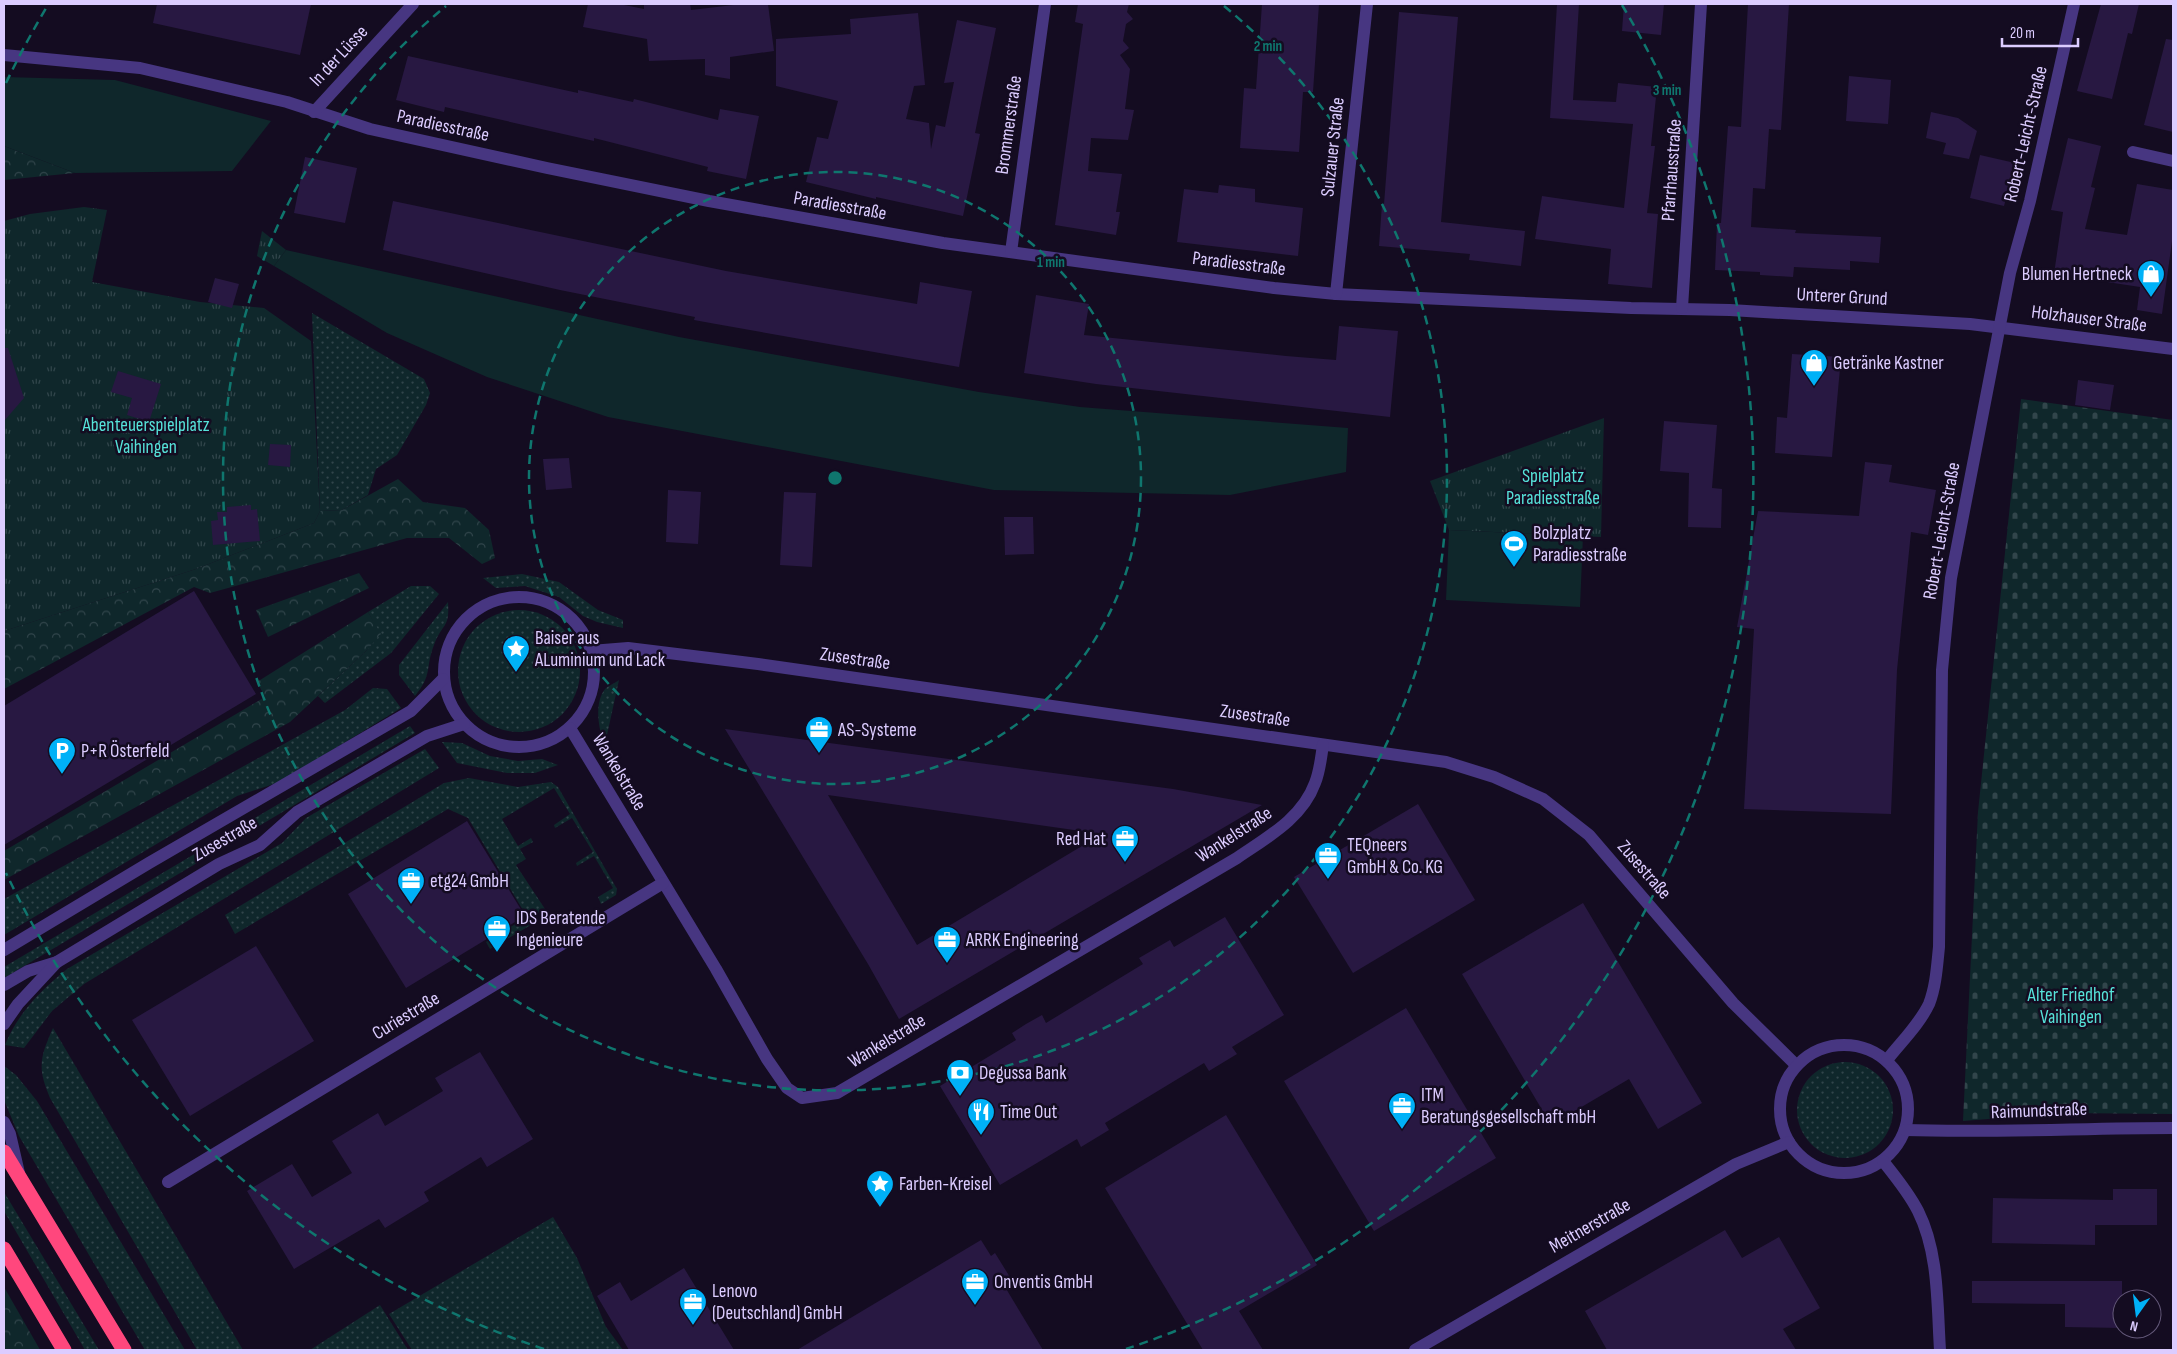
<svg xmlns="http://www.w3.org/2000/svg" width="2177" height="1354" viewBox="0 0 2177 1354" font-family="'Sofia Sans Condensed',sans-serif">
<defs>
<pattern id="grass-dots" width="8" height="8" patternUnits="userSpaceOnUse" patternTransform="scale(1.25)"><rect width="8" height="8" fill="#0f272b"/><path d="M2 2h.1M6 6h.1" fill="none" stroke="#31454b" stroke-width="1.8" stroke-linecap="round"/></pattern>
<pattern id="forest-crowns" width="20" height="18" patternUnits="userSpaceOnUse" patternTransform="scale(1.25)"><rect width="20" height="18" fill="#0f272b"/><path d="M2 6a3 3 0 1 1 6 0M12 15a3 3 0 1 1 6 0" fill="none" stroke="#31454b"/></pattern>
<pattern id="cemetery-stones" width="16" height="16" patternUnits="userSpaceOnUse" patternTransform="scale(1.25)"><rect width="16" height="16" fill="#0f272b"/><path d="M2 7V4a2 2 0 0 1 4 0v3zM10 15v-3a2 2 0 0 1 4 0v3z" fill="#31454b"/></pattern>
<pattern id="park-tufts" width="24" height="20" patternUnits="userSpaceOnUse" patternTransform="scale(1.25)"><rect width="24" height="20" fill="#0f272b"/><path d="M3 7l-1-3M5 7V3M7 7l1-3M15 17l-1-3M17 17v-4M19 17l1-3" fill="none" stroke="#31454b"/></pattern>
</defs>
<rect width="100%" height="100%" fill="#140c21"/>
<g fill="url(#grass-dots)">
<path d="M312 313 424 379 430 393 426 405 397 455 376 469 368 495 342 510 320 511Z"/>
<path d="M522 574 559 582 598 610 623 620V628L597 622 583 616 559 597 525 586 496 588 483 578Z"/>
<path d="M411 586H430L439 594 391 653 325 703 318 696 366 651 380 634 368 612Z"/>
<path d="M448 602C450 629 442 623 434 645 425 668 433 674 415 696L399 675V665Z"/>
<circle cx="519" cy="671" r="61"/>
<path d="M619 680 607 735 602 737C598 723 595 702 605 689 608 686 615 683 619 680Z"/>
<path d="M373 688 387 689 401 708 280 782 237 796 4 935V899L345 710Z"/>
<path d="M410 726 415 733 4 978V967Z"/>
<path d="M442 742 462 743 490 756 518 761 542 759 558 765 535 773H507L457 763Z"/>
<path d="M425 749 439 768 84 984 52 1011 24 1048 5 1045C18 1013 41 990 67 969L282 843 306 818Z"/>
<path d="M469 778 518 787 551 782 558 787 617 889 616 895 601 904 598 897 613 888 594 856 577 866 576 863 593 852 572 818 555 828 554 825 570 814 554 788 502 819 518 846 531 838 533 842 520 849 526 859 516 865 545 909 533 916 536 922 490 949 486 942 527 917 468 818 448 809 235 934 225 915 444 783Z"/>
<path d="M53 1028 243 1350H197L50 1098C37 1068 40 1057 53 1028Z"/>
<circle cx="1845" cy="1110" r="48"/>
<path d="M4 1066 16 1075 37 1101 185 1350H145L19 1136 4 1100Z"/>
<path d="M4 1192 99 1350H85L4 1211Z"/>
<path d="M553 1217 577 1258 606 1327 623 1350H412L389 1314Z"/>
<path d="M380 1305 408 1350H310Z"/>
</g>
<g fill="url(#forest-crowns)">
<path d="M4 146 75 173 4 180Z"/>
<path d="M398 479 423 502 465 508 489 530 495 558 482 564 449 538H407L210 593 194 587 4 689V631L196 569 314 523 320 511 342 510Z"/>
<path d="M359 573 369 588 268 637 256 610Z"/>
<path d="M368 612 381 634 366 651 290 722 4 880V851L265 697 257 682Z"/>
<path d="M4 1287 39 1348 40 1350H4Z"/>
</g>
<path fill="url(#cemetery-stones)" d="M2021 399 2173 420V1114L2063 1113 1963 1121 1978 812Z"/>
<g fill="url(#park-tufts)">
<path d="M84 207 107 210 92 282 200 302 264 308 311 341 320 511 314 523 196 569 4 631V221L30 214Z"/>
<path d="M262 231 286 250 274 266 257 256Z"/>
<path d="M1604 418 1601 537 1449 530 1430 481Z"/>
</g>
<g fill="#0f272b">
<path d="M4 77 115 80 271 121 232 171 75 173 4 146Z"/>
<path d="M286 250 679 337 979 392 1080 407 1348 428 1346 472 1230 495 994 490 608 417 487 377 387 333 274 266Z"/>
<path d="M1449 530 1583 536 1580 607 1446 600Z"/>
</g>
<g fill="#281842" fill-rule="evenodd">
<path d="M157 4H311L300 55 153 23Z"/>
<path d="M588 4H619L644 9V4H690L691 10 742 4H768L774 51 730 57V79L705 75V59L649 61 647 39 583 27Z"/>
<path d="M1078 4H1129L1127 12 1133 19 1126 24 1123 41 1129 48 1120 55 1130 69 1125 109 1134 110 1128 140 1091 138 1088 171 1122 174 1116 212H1120L1116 235 1055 225 1083 24 1075 22Z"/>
<path d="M1262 4H1319L1313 92H1303L1299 152 1240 148 1244 88 1256 89Z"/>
<path d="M1557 4H1579L1573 100 1616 102 1618 83 1657 87 1651 146H1655L1647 213 1658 214 1652 288 1608 284 1611 249 1535 239 1542 196 1624 208 1633 124 1550 118Z"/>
<path d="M1624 4H1664L1661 35 1622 31Z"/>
<path d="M1748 4H1789L1781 130 1769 129 1765 189 1753 188 1751 227 1796 230 1795 233 1881 237 1879 263 1850 261V270L1794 267 1793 277 1760 275V272L1715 270 1717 223H1721L1728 126 1741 127Z"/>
<path d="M2101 4H2139L2132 34 2128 33 2112 99 2077 91Z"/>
<path d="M1399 12 1458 17 1441 222 1525 231 1521 266 1469 260 1470 254 1379 246 1382 204H1384Z"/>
<path d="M918 13 925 85 914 86 906 119 929 123 931 149 936 125 945 127 954 82 944 83 957 20 996 28 975 133 980 134 963 216 876 197V199L806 182 817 137 828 139 838 101 776 86V39L851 34 850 19Z"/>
<path d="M2166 39 2173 40V132L2144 125Z"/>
<path d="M408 56 578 93V90L633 102 634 99 718 120 720 109 759 116 746 179 707 171 708 167 594 138V141L445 107 444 112 396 100Z"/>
<path d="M1849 76 1891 80 1888 124 1846 121Z"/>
<path d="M1931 112 1958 118 1977 131 1969 159 1943 154 1946 143 1926 138Z"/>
<path d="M2068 138 2101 146 2091 187 2095 188 2085 229 2127 235 2137 184 2173 190V234L2162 314 2137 310 2140 287 2054 274 2063 212 2051 210Z"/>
<path d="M1980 155 2015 163 2004 206 1970 198Z"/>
<path d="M305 157 357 168 345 223 294 213Z"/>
<path d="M1219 185 1255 189V202L1303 208 1298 256 1177 242 1184 189 1218 193Z"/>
<path d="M393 201 726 271 917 304 920 282 972 291 959 367 716 324 694 320 695 317 560 290 383 250Z"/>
<path d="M215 278 239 284 232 308 208 302Z"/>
<path d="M1036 295 1089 304 1084 335 1286 356 1336 360 1339 326 1398 331 1390 417 1096 384 1024 373Z"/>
<path d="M4 348H8L24 398 4 421Z"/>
<path d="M1792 354 1841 357 1832 457 1775 453 1777 417 1787 418Z"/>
<path d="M118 371 161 384 149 422 127 415 132 398 111 392Z"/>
<path d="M2078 380 2114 385 2110 410 2075 405Z"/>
<path d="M1664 421 1717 425 1712 488 1722 489 1721 528 1688 527 1689 473 1660 471Z"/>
<path d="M270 444 291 445 290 467 268 465Z"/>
<path d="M569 458 572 488 546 490 543 459Z"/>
<path d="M1865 462 1892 465 1889 482 1936 490 1928 535 1911 532 1897 670 1891 814 1744 809 1754 629 1737 627 1758 511 1859 516Z"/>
<path d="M668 490 701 492 698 544 666 542Z"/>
<path d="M784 492 816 493 812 567 780 565Z"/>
<path d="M251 505V510L257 509 260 541 213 545 211 521 218 520 217 512H227V507Z"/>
<path d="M1004 517H1033L1034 554 1005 555Z"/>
<path d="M194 591 256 694 4 845V706Z"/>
<path d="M725 729 1173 789 1262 805 899 1019 868 964ZM828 795 1102 834 917 945Z"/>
<path d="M1418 804 1475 900 1353 973 1294 877Z"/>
<path d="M467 821 525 916 406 988 348 894Z"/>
<path d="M1583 903 1702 1103 1658 1129 1629 1079 1551 1125 1462 974Z"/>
<path d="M1225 917 1284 1015 1232 1047 1237 1054 1209 1071 1204 1063 1105 1123 1109 1130 1081 1147 1077 1139 1000 1185 940 1086 1016 1040 1012 1033 1026 1024 1042 1015 1046 1023 1143 964 1139 958 1170 940 1174 947Z"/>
<path d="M256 946 314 1041 190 1116 132 1020Z"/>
<path d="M1406 1008 1496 1158 1374 1231 1284 1081Z"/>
<path d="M480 1052 533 1139 487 1167 481 1157 424 1192 429 1201 385 1228 379 1219 294 1269 247 1191 292 1164 312 1197 352 1173 332 1141 378 1113 385 1126 443 1091 435 1078Z"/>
<path d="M1226 1115 1317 1265 1239 1311 1263 1350H1203L1105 1188Z"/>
<path d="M2113 1189H2157V1225H2095V1245L1992 1243 1993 1198 2113 1200Z"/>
<path d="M1725 1230 1742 1258 1779 1237 1820 1308 1783 1329 1796 1350H1607L1585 1311Z"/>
<path d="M981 1240 991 1256 995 1253 1013 1282 1005 1287 1043 1350H797Z"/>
<path d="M684 1268 734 1350H629L597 1296 620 1282 631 1301Z"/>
<path d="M1972 1281H2122V1328L2065 1327V1304L1972 1303Z"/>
</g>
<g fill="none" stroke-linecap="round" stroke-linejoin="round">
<g stroke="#473681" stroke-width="12">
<path d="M4 55 140 68 287 102 370 129 547 168 709 201 943 243 1274 288 1336 294 1631 308 1730 310 1970 324 2173 349"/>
<path d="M314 112 413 4"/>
<path d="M2133 152 2173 161"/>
<path d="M1011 252 1045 4"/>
<path d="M1336 294 1367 4"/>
<path d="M1682 308 1701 4"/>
<circle cx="519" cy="672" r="75"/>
<path d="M591 651 628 648 758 664 1446 762 1494 777 1543 799 1589 835 1733 1003 1796 1065"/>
<path d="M570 728 716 969 767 1059 787 1088 802 1098 837 1093 1237 858C1266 838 1302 819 1315 783 1320 771 1321 757 1323 745"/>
<path d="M4 950 149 863 411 711 443 679"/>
<path d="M4 985 28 971 57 962 219 864 260 845 297 812 427 736 464 724"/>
<path d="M4 1024 18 1004 57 962"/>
<circle cx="1844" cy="1109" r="64"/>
<path d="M1887 1060C1901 1042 1919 1025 1929 1004 1936 986 1937 966 1939 947L1942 670 1951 578 2010 273 2030 201 2074 4"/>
<path d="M4 1122 10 1134 19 1173"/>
<path d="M1905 1130C1995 1133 2084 1128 2173 1128"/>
<path d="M1883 1161C1895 1176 1909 1193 1918 1211 1939 1253 1937 1304 1940 1350"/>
<path d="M168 1182 663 883"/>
<path d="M1415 1350 1736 1164 1789 1142"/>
</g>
<g stroke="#ff477d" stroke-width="15">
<path d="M4 1152 124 1350"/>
<path d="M4 1249 64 1350"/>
</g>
</g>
<g fill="none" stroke="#0f766e" stroke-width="2.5" stroke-dasharray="9 6">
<circle cx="835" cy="478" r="306"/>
<path d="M1224 6A612 612 0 1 1 446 6"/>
<path d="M544 1349A918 918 0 0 1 6 873M6 83A918 918 0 0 1 48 5M1622 5A918 918 0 0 1 1126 1349"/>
</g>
<defs>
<symbol id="shop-pin" viewBox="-11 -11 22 30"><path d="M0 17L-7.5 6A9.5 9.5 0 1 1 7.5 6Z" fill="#00b1f7" stroke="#140c21"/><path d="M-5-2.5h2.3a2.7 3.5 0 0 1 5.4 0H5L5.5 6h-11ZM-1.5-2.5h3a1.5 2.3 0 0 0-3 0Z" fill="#fff"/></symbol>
<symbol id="stadium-pin" viewBox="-11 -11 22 30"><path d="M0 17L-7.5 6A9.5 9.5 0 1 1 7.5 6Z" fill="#00b1f7" stroke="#140c21"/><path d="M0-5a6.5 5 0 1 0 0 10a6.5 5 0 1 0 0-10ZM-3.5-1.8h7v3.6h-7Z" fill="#fff"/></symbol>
<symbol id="sight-pin" viewBox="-11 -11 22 30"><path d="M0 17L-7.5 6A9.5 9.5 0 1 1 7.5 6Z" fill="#00b1f7" stroke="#140c21"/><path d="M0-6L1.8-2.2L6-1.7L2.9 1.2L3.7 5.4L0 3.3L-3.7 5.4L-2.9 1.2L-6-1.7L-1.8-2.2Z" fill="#fff"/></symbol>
<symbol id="office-pin" viewBox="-11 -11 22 30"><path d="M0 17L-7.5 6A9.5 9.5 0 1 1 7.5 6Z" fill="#00b1f7" stroke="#140c21"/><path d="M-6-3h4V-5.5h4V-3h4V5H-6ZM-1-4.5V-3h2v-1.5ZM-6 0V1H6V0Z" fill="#fff"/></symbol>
<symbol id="parking-pin" viewBox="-11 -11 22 30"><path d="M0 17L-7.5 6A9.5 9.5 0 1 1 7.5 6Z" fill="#00b1f7" stroke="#140c21"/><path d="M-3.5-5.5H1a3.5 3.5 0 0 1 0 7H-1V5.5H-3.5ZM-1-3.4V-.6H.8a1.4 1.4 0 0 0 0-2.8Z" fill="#fff"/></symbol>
<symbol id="bank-pin" viewBox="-11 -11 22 30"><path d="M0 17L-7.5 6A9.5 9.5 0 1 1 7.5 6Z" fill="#00b1f7" stroke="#140c21"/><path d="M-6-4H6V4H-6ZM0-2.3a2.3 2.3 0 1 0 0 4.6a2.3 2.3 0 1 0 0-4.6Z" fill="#fff"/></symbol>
<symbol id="restaurant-pin" viewBox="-11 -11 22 30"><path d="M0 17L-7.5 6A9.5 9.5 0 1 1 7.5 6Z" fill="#00b1f7" stroke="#140c21"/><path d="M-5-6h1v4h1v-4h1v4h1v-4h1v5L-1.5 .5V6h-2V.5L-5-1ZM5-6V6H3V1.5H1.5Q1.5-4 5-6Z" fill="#fff"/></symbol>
</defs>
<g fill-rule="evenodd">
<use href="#shop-pin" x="2135" y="258" width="32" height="43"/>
<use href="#shop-pin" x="1798" y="347" width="32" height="43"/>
<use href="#stadium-pin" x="1498" y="528" width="32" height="43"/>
<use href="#sight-pin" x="500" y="633" width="32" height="43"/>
<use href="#office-pin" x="803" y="714" width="32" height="43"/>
<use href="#parking-pin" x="46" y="735" width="32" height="43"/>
<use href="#office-pin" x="1109" y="823" width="32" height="43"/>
<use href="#office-pin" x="1312" y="840" width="32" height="43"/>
<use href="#office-pin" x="395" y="865" width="32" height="43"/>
<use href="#office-pin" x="481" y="913" width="32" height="43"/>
<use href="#office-pin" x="931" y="924" width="32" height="43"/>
<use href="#bank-pin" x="944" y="1057" width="32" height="43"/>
<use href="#office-pin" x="1386" y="1090" width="32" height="43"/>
<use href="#restaurant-pin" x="965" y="1096" width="32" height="43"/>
<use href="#sight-pin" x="864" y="1168" width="32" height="43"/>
<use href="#office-pin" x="959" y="1266" width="32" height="43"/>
<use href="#office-pin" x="677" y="1286" width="32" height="43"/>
</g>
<g text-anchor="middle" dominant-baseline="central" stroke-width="5" stroke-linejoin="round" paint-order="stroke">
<g font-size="19" fill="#dcccff" stroke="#140c21">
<text transform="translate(339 56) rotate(-47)">In der Lüsse</text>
<text transform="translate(1009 125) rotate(-82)">Brommerstraße</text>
<text transform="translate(443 126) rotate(12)">Paradiesstraße</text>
<text transform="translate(2026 134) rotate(-77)">Robert-Leicht-Straße</text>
<text transform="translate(1333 147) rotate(-84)">Sulzauer Straße</text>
<text transform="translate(1672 170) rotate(-86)">Pfarrhausstraße</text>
<text transform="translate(840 206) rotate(10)">Paradiesstraße</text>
<text transform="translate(1239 264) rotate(7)">Paradiesstraße</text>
<text transform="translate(1842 297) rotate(3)">Unterer Grund</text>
<text transform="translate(2089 319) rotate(7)">Holzhauser Straße</text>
<text transform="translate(1942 531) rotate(-80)">Robert-Leicht-Straße</text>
<text transform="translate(855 659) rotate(8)">Zusestraße</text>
<text transform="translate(1255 716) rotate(8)">Zusestraße</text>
<text transform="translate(619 772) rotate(59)">Wankelstraße</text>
<text transform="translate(1234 835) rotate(-33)">Wankelstraße</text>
<text transform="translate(225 839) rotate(-30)">Zusestraße</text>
<text transform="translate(1644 870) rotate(49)">Zusestraße</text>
<text transform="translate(406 1016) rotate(-31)">Curiestraße</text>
<text transform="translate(887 1041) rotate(-31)">Wankelstraße</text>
<text transform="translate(2039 1111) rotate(-2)">Raimundstraße</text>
<text transform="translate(1590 1226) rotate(-30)">Meitnerstraße</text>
</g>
<g font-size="19" fill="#dcccff" stroke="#140c21" text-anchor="start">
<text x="2132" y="274" text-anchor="end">Blumen Hertneck</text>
<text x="1833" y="363">Getränke Kastner</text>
<text x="1533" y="533">Bolzplatz<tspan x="1533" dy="22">Paradiesstraße</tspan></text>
<text x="535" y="638">Baiser aus<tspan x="535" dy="22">ALuminium und Lack</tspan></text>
<text x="838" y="730">AS-Systeme</text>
<text x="81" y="751">P+R Österfeld</text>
<text x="1106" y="839" text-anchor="end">Red Hat</text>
<text x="1347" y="845">TEQneers<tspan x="1347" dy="22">GmbH &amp; Co. KG</tspan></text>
<text x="430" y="881">etg24 GmbH</text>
<text x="516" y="918">IDS Beratende<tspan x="516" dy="22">Ingenieure</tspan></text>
<text x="966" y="940">ARRK Engineering</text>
<text x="979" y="1073">Degussa Bank</text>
<text x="1421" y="1095">ITM<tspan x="1421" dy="22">Beratungsgesellschaft mbH</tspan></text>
<text x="1000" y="1112">Time Out</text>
<text x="899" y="1184">Farben-Kreisel</text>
<text x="994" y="1282">Onventis GmbH</text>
<text x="712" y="1291">Lenovo<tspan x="712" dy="22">(Deutschland) GmbH</tspan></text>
</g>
<g font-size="19" fill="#56e2d9" stroke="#140c21">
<text x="146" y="425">Abenteuerspielplatz<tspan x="146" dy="22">Vaihingen</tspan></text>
<text x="1553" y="476">Spielplatz<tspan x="1553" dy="22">Paradiesstraße</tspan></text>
<text x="2071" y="995">Alter Friedhof<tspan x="2071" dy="22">Vaihingen</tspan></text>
</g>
</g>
<circle cx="835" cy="478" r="8" fill="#0f766e" stroke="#140c21" stroke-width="2.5"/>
<g font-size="15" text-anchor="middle" font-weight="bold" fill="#0f766e" stroke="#140c21" stroke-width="5" stroke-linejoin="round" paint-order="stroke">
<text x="1268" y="51">2 min</text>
<text x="1667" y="95">3 min</text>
<text x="1051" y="267">1 min</text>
</g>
<rect width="2177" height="1354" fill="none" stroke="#dcccff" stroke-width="10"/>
<g transform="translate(2137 1314) rotate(194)"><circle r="24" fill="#140c21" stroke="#64597a"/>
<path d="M0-4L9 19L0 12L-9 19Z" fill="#00b1f7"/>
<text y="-8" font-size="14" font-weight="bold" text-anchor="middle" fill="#dcccff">N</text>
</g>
<path d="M2002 38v8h76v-8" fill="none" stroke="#dcccff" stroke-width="2.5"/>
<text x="2010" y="38" font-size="15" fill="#dcccff" stroke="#140c21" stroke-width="4" paint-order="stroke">20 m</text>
</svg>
